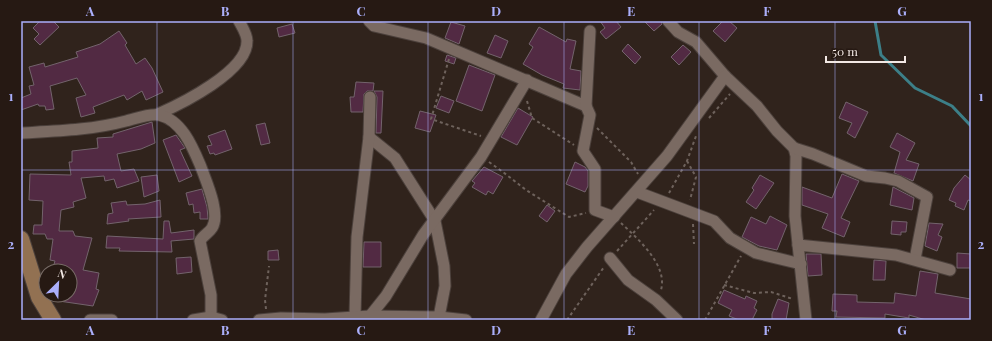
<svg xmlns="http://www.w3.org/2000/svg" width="992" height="341" viewBox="0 0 992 341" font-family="'Playfair Display',serif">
<rect width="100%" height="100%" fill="#30231c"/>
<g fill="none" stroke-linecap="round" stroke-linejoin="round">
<path stroke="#3c7f88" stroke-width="3" d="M875 21 881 55 915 88 952 106 971 126"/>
</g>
<g fill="#522a43" stroke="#73636c">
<path d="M40 21H53L59 27 40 45 34 39 39 34 33 28Z"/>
<path d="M600 21H616L621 27 606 39 600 32 605 28Z"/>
<path d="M644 21H661L662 24 654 31Z"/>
<path d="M723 21H729L737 28 725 42 713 31Z"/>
<path d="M451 22 465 26 459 44 445 38Z"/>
<path d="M292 24 295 33 279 37 277 28Z"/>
<path d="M539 27 566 42 567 39 576 41 570 69 581 71 580 90 563 88 564 84 542 75 523 64 533 47 529 44Z"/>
<path d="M119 31 127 43 125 45 136 64 145 58 152 68 163 92 146 100 142 91 127 100 124 95 93 107 95 113 81 117 76 98 86 95 77 78 50 86 54 109 46 110 45 106H39L38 104 21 110V98L31 94 29 86 34 85 29 67 44 63 45 67 78 57 76 52 100 44Z"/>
<path d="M495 35 508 41 501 58 487 53Z"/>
<path d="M628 44 641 57 635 64 622 51Z"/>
<path d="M683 45 691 52 679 65 671 57Z"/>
<path d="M447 55 456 58 454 64 445 61Z"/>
<path d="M469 65 495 75 482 111 456 101Z"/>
<path d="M356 82 374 83 373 91H367L364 94 363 112H351L350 97H354Z"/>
<path d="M374 91H383L381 133H376L377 97Z"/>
<path d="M441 96 454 101 449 113 436 108Z"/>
<path d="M846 102 868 112 855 138 847 133 852 123 839 118Z"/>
<path d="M518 108 533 117 517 145 501 137Z"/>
<path d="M420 111 436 115 430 132 415 128Z"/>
<path d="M152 122 155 143 141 149 117 154 121 171 134 169 139 181 117 188 114 179 105 181 104 176 81 178 86 198 73 202 74 207 61 210 59 231H73L75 236 92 238 83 270 99 273 96 289 99 290 93 306 52 300 51 295H70V271H52L55 261 50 260 53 239H47L45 234H33L34 225H42L43 201 29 200 30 174 71 175 69 162H72V151L98 148 97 138 113 137V134Z"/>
<path d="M265 123 270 143 261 145 256 125Z"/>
<path d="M225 130 232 149 215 155 214 153 210 154 207 146 212 145 208 136Z"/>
<path d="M897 133 915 143 906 160 919 164 913 181 894 173 900 152 890 147Z"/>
<path d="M176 135 185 148 180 150 192 176 179 182 163 140Z"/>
<path d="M575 162 585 167 588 171V186L585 192 566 184Z"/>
<path d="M484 167 503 177 493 194 488 191 486 195 472 187 475 183 472 181Z"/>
<path d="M842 174 859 181 841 218 850 222 844 237 822 228 828 214 802 205V187L832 198Z"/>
<path d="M157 175 159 191 144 197 141 177Z"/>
<path d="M760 175 774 183 756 209 746 202 754 190 752 188Z"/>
<path d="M965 175 971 180V201L968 200 964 210 955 206 956 203 949 200 954 188Z"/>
<path d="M893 187 914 198 912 210 890 205Z"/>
<path d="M202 189 207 207 208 219H200V212L194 213 193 204 189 205 186 193Z"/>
<path d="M160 200 161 217 128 219 129 221 107 224 108 214 113 213 111 203 126 201 127 205 145 204Z"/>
<path d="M547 205 555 211 547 222 539 216Z"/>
<path d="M770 216 787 225 777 250 759 246 742 237 751 217 766 224Z"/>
<path d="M164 221H169L171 233 194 230V239L171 241 172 252 119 251 120 248H106L107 236 163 239Z"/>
<path d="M892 221 907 222 906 232H901V235L891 234Z"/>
<path d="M929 223 943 224 938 235 942 237 937 251 925 246Z"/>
<path d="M364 242H381V267H363Z"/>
<path d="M278 250 279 260H268V251Z"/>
<path d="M957 253 971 254V268H957Z"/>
<path d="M806 254H821L822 275 808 276Z"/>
<path d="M191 257 192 272 177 274 176 258Z"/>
<path d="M874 260 886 261 885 280H873Z"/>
<path d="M920 271 938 274 935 293 971 299V320H926L909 315V318L885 314V318L836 317 837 311H832L833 294 857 295V302L894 303 895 293 916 296Z"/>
<path d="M724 290 745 299 746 296 757 301 754 308 757 310 752 320H739L729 316 732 310 718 303Z"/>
<path d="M778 299 789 303 786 320 772 319V314Z"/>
</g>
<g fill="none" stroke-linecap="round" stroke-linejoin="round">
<defs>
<g id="street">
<path d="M369 21 374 26 426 38 586 106 590 115 583 151 595 169V210L614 217"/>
<path d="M668 21 678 32 696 42 725 76 757 106 777 131 794 148 796 156 795 216 806 320"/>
<path d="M586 106 590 31"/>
<path d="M158 114C181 104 248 71 247 41 247 34 242 27 239 21"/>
<path d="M21 133C57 131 92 130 126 121 135 119 149 113 159 115 182 120 193 148 201 167 206 181 221 214 212 228 209 233 203 235 200 241L211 295V317"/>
<path d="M369 137 395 158 435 221 444 266 445 286 439 317"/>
<path d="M794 148 813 154 866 176 885 178 898 181 927 197 915 259"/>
<path d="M637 192 714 221 730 238 756 253 801 264"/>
<path d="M798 245 896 255 950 270"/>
<path d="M610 258 628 280 656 300 677 320"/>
<path d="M370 316 386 296 423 235 481 157 527 80"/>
<path d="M355 317 357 237 369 137 370 97"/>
<path d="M90 320H112"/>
<path d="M193 320 211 317 222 320"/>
<path d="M259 320 281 318 325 319 370 316 439 317 466 320"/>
<path d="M541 320 566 274 587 247 667 156 725 76"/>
</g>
<path id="secondary" d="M21 239 39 297 53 320"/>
</defs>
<use href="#street" stroke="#4c413c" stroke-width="13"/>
<use href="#secondary" stroke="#4c413c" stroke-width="18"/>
<g stroke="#6e625c" stroke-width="2" stroke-dasharray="3 3" stroke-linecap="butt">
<path d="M449 59 431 119 481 136"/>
<path d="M527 101 532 118 574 145"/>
<path d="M709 118 730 94"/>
<path d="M597 128 631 162 638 174"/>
<path d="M687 161 696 177 690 200"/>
<path d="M489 162 503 172 526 190 569 217 586 213"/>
<path d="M669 193 687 161 696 136"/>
<path d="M621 223C638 239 668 265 661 290"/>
<path d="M693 224 694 244"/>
<path d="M617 251 654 210"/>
<path d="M724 285 754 293 771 292 793 299"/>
<path d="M266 309 265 300 269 266"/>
<path d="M567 320 604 267"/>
<path d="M705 320 741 256"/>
</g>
<use href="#street" stroke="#7a6a62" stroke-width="11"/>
<use href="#secondary" stroke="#927152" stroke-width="16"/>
</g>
<path fill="none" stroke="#abaffb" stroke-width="1" stroke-opacity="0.55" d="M157 21V320M293 21V320M428 21V320M564 21V320M699 21V320M835 21V320M21 170H971"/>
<rect width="992" height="341" fill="none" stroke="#261913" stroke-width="44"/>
<g transform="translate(58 283) rotate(24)"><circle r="19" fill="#261913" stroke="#786c67"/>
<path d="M0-3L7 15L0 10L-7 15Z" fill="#abaffb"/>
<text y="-6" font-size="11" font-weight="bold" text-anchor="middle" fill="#f2e8e4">N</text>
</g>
<path d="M826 56v6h79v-6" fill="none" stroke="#f2e8e4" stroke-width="2"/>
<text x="832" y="56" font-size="12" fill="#f2e8e4" stroke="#261913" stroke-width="3" paint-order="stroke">50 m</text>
<rect x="22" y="22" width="948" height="297" fill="none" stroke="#abaffb" stroke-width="1.5"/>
<g font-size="13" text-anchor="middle" font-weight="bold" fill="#abaffb">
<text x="90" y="16">A</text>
<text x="225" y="16">B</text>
<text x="361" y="16">C</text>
<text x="496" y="16">D</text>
<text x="631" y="16">E</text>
<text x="767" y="16">F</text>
<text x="902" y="16">G</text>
<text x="11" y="101">1</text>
<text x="981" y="101">1</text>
<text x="11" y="249">2</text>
<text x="981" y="249">2</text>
<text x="90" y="335">A</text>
<text x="225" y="335">B</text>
<text x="361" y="335">C</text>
<text x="496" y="335">D</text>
<text x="631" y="335">E</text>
<text x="767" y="335">F</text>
<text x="902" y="335">G</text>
</g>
</svg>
